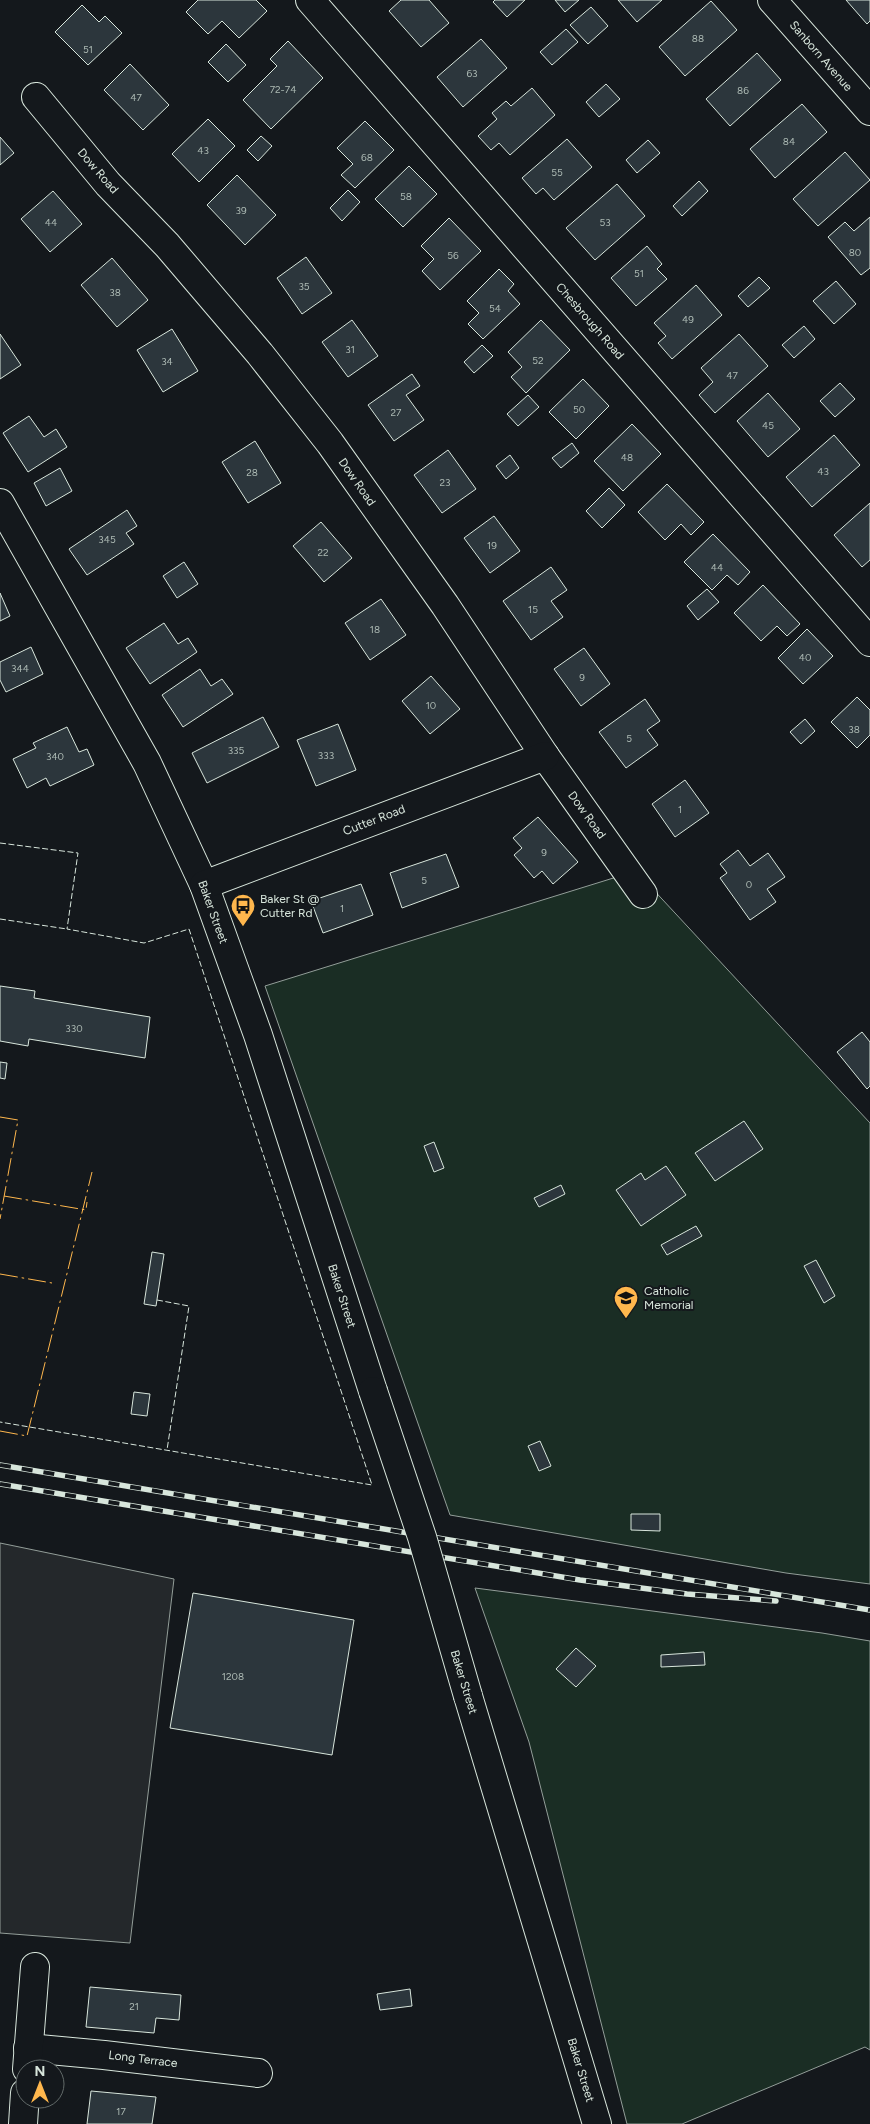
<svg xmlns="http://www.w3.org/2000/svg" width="870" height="2124" viewBox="0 0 870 2124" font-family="Figtree,sans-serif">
<rect width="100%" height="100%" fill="#14181c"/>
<g fill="#1a2d24" stroke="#939e99">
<path d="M636 871 870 1123V1584L786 1573 450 1515 265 986Z"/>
<path d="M475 1588 822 1633 870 1641V2050L865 2047 682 2124H627L529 1742Z"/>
</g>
<path fill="#24282b" stroke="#939e99" d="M0 1543 174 1579 130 1943 0 1933Z"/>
<g fill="#2c363c" stroke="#d8e6dc">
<path d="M198 0H256L267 11 239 38 222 21 208 34 186 12Z"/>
<path d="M401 0H429L449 23 421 47 389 11Z"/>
<path d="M495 0H525L507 17 493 2Z"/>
<path d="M555 0H579L565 12Z"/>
<path d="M618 0H662L637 22Z"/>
<path d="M846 0H870V21L867 24Z"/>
<path d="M711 1 737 30 685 76 659 47Z"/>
<path d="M82 5 99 22 105 16 122 33 88 65 55 32Z"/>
<path d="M591 7 608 26 588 44 570 25Z"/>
<path d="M566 29 578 42 552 65 540 52Z"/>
<path d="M481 39 507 68 463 107 437 77Z"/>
<path d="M288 41 323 78 271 129 243 100 277 66 270 59Z"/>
<path d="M226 44 246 65 228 82 208 62Z"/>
<path d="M757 53 781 80 730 126 706 99Z"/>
<path d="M130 64 169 105 143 130 104 90Z"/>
<path d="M606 84 620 99 599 117 586 102Z"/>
<path d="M532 88 555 115 510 155 499 143 491 150 478 136 497 119 492 113 506 101 511 106Z"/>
<path d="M802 104 827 132 775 178 750 149Z"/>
<path d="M208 119 235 146 199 182 172 154Z"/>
<path d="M365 121 394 150 355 188 341 175 353 164 337 148Z"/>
<path d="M261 136 272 146 258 161 247 150Z"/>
<path d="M0 137 14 153 0 165Z"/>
<path d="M567 139 592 167 554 200 543 188 536 194 522 178Z"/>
<path d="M648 140 660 153 637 173 626 160Z"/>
<path d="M845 152 870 180 818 226 793 199Z"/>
<path d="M409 166 437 194 403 227 375 199Z"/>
<path d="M237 175 276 215 245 245 207 205Z"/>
<path d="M699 181 708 191 682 216 673 206Z"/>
<path d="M617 184 645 216 595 260 566 228Z"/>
<path d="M348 190 360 202 342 221 330 208Z"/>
<path d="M53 191 82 224 50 252 21 219Z"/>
<path d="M870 217V268L861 275 828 237 845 222 854 231Z"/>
<path d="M449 218 481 251 440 290 422 271 434 259 421 246Z"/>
<path d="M647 246 662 264 657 269 667 279 636 306 611 278Z"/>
<path d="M306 257 332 293 302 314 277 278Z"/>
<path d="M112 258 148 300 117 327 81 285Z"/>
<path d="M499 269 514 284 508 291 520 304 483 339 468 324 479 313 467 301Z"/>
<path d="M759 277 770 288 748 307 738 296Z"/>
<path d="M836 281 856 304 834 324 813 301Z"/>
<path d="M696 285 722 315 672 359 658 343 666 336 654 323Z"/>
<path d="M352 320 378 356 348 377 322 342Z"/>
<path d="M541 320 570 350 526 393 511 377 522 367 508 352Z"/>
<path d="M804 326 815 339 794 358 782 345Z"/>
<path d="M172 329 198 371 163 392 137 350Z"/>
<path d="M0 334 21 365 0 379Z"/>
<path d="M739 334 768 366 715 413 699 395 713 382 701 368Z"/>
<path d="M482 345 493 356 474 373 464 362Z"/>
<path d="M412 374 420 386 406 395 424 420 394 441 368 405Z"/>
<path d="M583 379 609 406 576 439 549 412Z"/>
<path d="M840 383 855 399 835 417 820 401Z"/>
<path d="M768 393 800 429 768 457 737 421Z"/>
<path d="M528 395 539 407 518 426 507 414Z"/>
<path d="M29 416 44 437 56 429 67 447 28 472 3 433Z"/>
<path d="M632 424 661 454 623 491 594 461Z"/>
<path d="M834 435 860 465 812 507 786 477Z"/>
<path d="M255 441 281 483 248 503 222 462Z"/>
<path d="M572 443 579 453 561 468 552 458Z"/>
<path d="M448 450 476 489 442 513 414 475Z"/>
<path d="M510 455 519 468 506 479 496 466Z"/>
<path d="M60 468 72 491 46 506 34 483Z"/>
<path d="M667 484 704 522 691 535 681 524 665 540 638 512Z"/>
<path d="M609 488 625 505 602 528 586 511Z"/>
<path d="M870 503V560L862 567 834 535Z"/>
<path d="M127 510 137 526 126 533 134 544 87 575 69 549Z"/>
<path d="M494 516 520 551 490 573 464 538Z"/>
<path d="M321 522 352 558 324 582 293 546Z"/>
<path d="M713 534 750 572 738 585 727 575 712 590 684 562Z"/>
<path d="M184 562 198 584 177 598 163 576Z"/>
<path d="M551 567 567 590 551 601 563 617 531 640 503 601Z"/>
<path d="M763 585 800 624 787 636 777 626 761 641 734 613Z"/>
<path d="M707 589 719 602 698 620 687 606Z"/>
<path d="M0 593 10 616 0 621Z"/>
<path d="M381 599 406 635 370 660 345 623Z"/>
<path d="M164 623 178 644 188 638 197 652 150 684 126 648Z"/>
<path d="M807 629 833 656 803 684 778 658Z"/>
<path d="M31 647 43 674 6 692 0 680V662Z"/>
<path d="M584 648 610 684 581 706 554 669Z"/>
<path d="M200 669 211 686 222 679 233 694 183 727 162 695Z"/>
<path d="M431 676 460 709 430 734 402 701Z"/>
<path d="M857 697 870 710V735L857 748 831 722Z"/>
<path d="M645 699 660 721 647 730 658 745 626 768 599 732Z"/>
<path d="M263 717 279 747 207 783 192 753Z"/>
<path d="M805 719 815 731 801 744 790 732Z"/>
<path d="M338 724 356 770 316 786 297 740Z"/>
<path d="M67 727 79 752 87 749 94 765 50 786 46 778 27 788 13 759 36 748 33 743Z"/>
<path d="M685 780 709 813 675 837 652 804Z"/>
<path d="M538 817 578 862 553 884 542 871 534 878 514 855 522 848 513 838Z"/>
<path d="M738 850 750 866 768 853 785 877 767 889 776 902 750 920 720 878 727 873 720 864Z"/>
<path d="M446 854 459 887 402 908 390 873Z"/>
<path d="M361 884 373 915 323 933 311 901Z"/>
<path d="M0 986 35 991 34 998 150 1017 145 1058 29 1039 28 1046 0 1041Z"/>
<path d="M862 1032 870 1042V1086L867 1089 837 1052Z"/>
<path d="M0 1062 7 1063 5 1079 0 1078Z"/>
<path d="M744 1121 763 1149 715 1181 695 1153Z"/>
<path d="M434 1142 444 1168 434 1172 424 1146Z"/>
<path d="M666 1166 686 1195 641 1226 616 1190 641 1173 645 1180Z"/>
<path d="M561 1185 565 1194 539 1207 534 1198Z"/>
<path d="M696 1226 702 1236 667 1255 661 1245Z"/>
<path d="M152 1252 164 1254 156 1306 144 1304Z"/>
<path d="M816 1260 835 1296 824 1303 804 1266Z"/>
<path d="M134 1392 150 1394 147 1416 131 1414Z"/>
<path d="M540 1441 551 1466 539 1471 528 1446Z"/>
<path d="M631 1514H660V1531L631 1530Z"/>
<path d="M193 1593 354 1620 332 1755 170 1728Z"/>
<path d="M576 1648 596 1666 576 1687 556 1669Z"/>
<path d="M704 1652 705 1665 661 1667V1655Z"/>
<path d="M90 1987 181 1995 179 2020 156 2018 154 2033 86 2027Z"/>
<path d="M410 1989 412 2006 380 2010 377 1994Z"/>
<path d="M91 2091 156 2097 152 2124H87Z"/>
</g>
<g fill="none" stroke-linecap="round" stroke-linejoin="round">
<defs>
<g id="minor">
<path d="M310 0 870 642"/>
<path d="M772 0 870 111"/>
<path d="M36 97 108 184 167 245 260 354 330 443 445 605 545 756 643 894"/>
<path d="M0 503 147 763 204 885 258 1035 373 1391"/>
<path d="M204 885 545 756"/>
<path d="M468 1696 597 2124"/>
<path d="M28 2048 104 2055 258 2073"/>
<path d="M27 2069 35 1967"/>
<path d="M23 2124 25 2093"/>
</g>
</defs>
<use href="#minor" stroke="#d8e6dc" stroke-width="30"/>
<use href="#minor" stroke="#14181c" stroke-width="28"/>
<defs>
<g id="rail">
<path d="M0 1465 870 1610"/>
<path d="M0 1484 580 1580 687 1594 776 1601"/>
</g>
</defs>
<use href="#rail" stroke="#d8e6dc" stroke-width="5.5"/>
<use href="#rail" stroke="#14181c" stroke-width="4" stroke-dasharray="11" stroke-linecap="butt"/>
<defs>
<path id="minor-bridge" d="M373 1391 422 1537 468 1696"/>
</defs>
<use href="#minor-bridge" stroke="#d8e6dc" stroke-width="30" stroke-linecap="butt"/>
<use href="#minor-bridge" stroke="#14181c" stroke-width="28"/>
<g stroke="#d8e6dc" stroke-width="1" stroke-dasharray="6 2.5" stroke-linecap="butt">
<path d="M0 843 78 853 67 929 144 943 189 929 372 1485 0 1422"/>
<path d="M0 919 67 929"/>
<path d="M157 1300 189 1306 167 1450"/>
</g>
<g stroke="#ffb74d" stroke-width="1" stroke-dasharray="18 4 2.5 4" stroke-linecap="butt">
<path d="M0 1117 18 1120 0 1219"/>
<path d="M4 1196 86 1210 87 1202"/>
<path d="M0 1274 52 1283"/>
<path d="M0 1431 27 1436 92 1172"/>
</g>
</g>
<defs>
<symbol id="bus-pin" viewBox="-11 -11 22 30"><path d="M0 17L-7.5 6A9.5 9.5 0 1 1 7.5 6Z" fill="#ffb74d" stroke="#14181c"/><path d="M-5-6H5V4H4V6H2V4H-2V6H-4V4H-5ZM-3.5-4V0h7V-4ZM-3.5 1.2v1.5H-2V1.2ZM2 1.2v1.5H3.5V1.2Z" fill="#111"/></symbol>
<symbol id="school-pin" viewBox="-11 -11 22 30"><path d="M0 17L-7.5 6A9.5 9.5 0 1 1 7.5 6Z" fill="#ffb74d" stroke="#14181c"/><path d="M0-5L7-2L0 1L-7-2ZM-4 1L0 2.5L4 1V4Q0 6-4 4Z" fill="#111"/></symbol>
</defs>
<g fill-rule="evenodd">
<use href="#bus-pin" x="229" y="892" width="28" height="38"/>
<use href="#school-pin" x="612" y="1284" width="28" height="38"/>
</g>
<g text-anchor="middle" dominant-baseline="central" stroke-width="4" stroke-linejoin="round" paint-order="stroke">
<g font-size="10" fill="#adbab4">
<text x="698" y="38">88</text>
<text x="88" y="49">51</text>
<text x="472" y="73">63</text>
<text x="283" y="89">72-74</text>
<text x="743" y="90">86</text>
<text x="136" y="97">47</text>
<text x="789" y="141">84</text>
<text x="203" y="150">43</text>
<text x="367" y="157">68</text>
<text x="557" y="172">55</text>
<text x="406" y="196">58</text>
<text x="241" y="210">39</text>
<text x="51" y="222">44</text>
<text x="605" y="222">53</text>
<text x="855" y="252">80</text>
<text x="453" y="255">56</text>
<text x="639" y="273">51</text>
<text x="304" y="286">35</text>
<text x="115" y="292">38</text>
<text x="495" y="308">54</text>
<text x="688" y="319">49</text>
<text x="350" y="349">31</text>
<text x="538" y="360">52</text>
<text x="167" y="361">34</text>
<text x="732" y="375">47</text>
<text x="579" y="409">50</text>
<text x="396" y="412">27</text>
<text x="768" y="425">45</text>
<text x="627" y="457">48</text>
<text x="823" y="471">43</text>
<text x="252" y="472">28</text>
<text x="445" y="482">23</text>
<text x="107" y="539">345</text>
<text x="492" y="545">19</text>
<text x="323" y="552">22</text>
<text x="717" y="567">44</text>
<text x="533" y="609">15</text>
<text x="375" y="629">18</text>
<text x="805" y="657">40</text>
<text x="20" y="668">344</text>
<text x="582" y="677">9</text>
<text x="431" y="705">10</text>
<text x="854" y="729">38</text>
<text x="629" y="738">5</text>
<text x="236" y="750">335</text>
<text x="326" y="755">333</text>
<text x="55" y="756">340</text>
<text x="680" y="809">1</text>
<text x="544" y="852">9</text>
<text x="424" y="880">5</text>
<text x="749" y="884">0</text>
<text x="342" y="908">1</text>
<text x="74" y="1028">330</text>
<text x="233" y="1676">1208</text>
<text x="134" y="2006">21</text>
<text x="121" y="2111">17</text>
</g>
<g font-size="12" fill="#d8e6dc" stroke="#14181c">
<text transform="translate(821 56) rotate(49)">Sanborn Avenue</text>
<text transform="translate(98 171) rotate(49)">Dow Road</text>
<text transform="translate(590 321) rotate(49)">Chesbrough Road</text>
<text transform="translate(357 482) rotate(55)">Dow Road</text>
<text transform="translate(587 815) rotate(54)">Dow Road</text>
<text transform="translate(374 820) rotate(-21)">Cutter Road</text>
<text transform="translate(213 912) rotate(70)">Baker Street</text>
<text transform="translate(342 1296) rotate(72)">Baker Street</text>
<text transform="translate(464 1682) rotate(73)">Baker Street</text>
<text transform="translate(143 2059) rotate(7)">Long Terrace</text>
<text transform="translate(581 2070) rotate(73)">Baker Street</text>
</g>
<g font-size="12" fill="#d8e6dc" stroke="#14181c" text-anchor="start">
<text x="260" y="899">Baker St @<tspan x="260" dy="14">Cutter Rd</tspan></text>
<text x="644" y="1291">Catholic<tspan x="644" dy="14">Memorial</tspan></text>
</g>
</g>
<g transform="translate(40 2084)"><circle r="24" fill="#14181c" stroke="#626a69"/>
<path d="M0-4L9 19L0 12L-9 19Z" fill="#ffb74d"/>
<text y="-8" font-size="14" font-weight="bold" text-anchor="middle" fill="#d8e6dc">N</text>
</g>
</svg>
